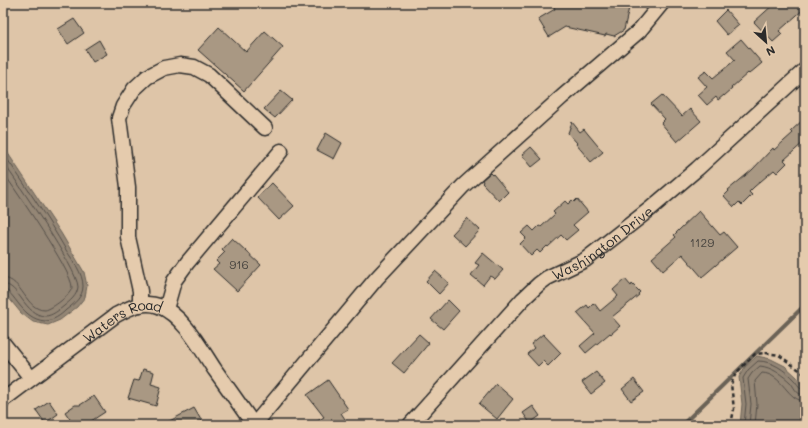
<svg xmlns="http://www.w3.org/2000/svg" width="808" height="428" viewBox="0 0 808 428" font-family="Mali,sans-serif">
<rect width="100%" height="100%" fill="#dec5a8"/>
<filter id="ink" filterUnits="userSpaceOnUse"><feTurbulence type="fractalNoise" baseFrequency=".025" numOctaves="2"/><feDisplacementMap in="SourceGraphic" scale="8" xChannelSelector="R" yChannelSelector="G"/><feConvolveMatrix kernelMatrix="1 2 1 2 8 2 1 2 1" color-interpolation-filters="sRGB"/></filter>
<g filter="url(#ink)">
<g fill="#948675" stroke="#6a6257">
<path d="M3 146 61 233 84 272 87 286 85 297 77 307 60 320 48 325 33 322 21 313 3 291Z"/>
<path d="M757 356 771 359 785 366 797 377 805 389V425H740L742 404 739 377 745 367Z"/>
</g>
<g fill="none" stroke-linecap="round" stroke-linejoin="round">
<g stroke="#554f49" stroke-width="1">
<path d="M3 153C25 185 47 217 66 250 73 261 83 273 83 286 83 297 74 304 66 310 61 315 53 321 45 321 21 319 15 291 3 289"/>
<path d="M3 162C16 181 78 269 78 287 77 296 70 301 64 306 59 310 52 316 45 316 24 315 20 285 3 284"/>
<path d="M3 172C15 190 72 271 72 287 72 294 52 309 45 310 25 310 23 279 3 278"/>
<path d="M744 425 746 404 743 378 748 370 758 361C772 361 785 370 794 380 798 384 799 389 805 390"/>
<path d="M749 425 751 404 748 379 752 373 760 366C771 367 783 375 791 383 795 389 797 395 805 395"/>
<path d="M755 425 757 404 755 381 762 373C783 374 787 401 805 401"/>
</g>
<path stroke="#6a6257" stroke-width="4" d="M682 425 805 305"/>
</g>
<g fill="#a99883" stroke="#2b2b2b">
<path d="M552 3H630L624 30 614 36 606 34 605 36 565 27 549 37 538 19 555 9Z"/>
<path d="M775 3H805V8L779 31 782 34 773 42 754 22Z"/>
<path d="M726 10 739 25 727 35 715 21Z"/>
<path d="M74 19 84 33 68 44 58 29Z"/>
<path d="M219 27 246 52 265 31 283 47 244 91 198 50Z"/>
<path d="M741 39 762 63 749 74 748 73 731 88 732 89 724 96V95L718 100 716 97 707 105 698 95 707 87 698 77 706 71 713 78 735 60 727 51Z"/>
<path d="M99 40 107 54 93 62 85 49Z"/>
<path d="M281 91 292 100 275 118 264 109Z"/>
<path d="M662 95 682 116 690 109 701 121 677 142 661 123 665 119 651 104Z"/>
<path d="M805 118V141L784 160 787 163 777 173 774 170 754 187 749 192 752 195 742 205 739 202 734 207 724 196 729 191 728 190 752 170 772 149 773 148 774 150 793 133 791 131Z"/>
<path d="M572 122 580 132 584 129 588 134 603 152 591 162 576 144 577 143 568 133Z"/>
<path d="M326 133 342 143 334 159 317 150Z"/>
<path d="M531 147 542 159 532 167 522 155Z"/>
<path d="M490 173 492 175 493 174 508 192 499 201 482 183 483 182 482 180Z"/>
<path d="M272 183 294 206 279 220 257 197Z"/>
<path d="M577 199 588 212 573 225 578 230 566 240 561 235 548 247 547 246 540 253 537 250 531 256 520 244 526 238 521 233 529 226 534 231 539 226 541 227 555 214 553 212 565 201 568 204 572 200 574 202Z"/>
<path d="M699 211 720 235 724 232 737 247 702 277 682 254 663 271 652 258 676 237 674 235 680 229Z"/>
<path d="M467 218 480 230 465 246 452 234Z"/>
<path d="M232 238 261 265 237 291 213 269 219 264 216 261 225 252 222 249Z"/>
<path d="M483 253 503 270 495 279 490 276 483 285 471 275 479 265 475 263Z"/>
<path d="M435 271 449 283 439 294 426 281Z"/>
<path d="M625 279 631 286 632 284 640 292 638 294 639 295 612 317 620 326 611 334 610 333 586 353 580 346 595 333 577 313 587 305 589 308 594 303 600 311 618 296 613 290Z"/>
<path d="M448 300 459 311 443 329 431 319Z"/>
<path d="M419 334 429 343 404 373 392 363Z"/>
<path d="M543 334 561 353 548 366 543 361 538 366 527 354 534 348 531 344Z"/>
<path d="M143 369 154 372 151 384 161 387 156 406 128 398 134 380 139 381Z"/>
<path d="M596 372 605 383 591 394 582 382Z"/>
<path d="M634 379 644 392 631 401 622 389Z"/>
<path d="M328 380 348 409 341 413 349 425H311L324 417 307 395Z"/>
<path d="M496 384 513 399 497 419 479 404Z"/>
<path d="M94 396 105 412 85 425H74L65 412 75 405H80Z"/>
<path d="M49 401 58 414 45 423 36 410Z"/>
<path d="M533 406 540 416 530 423 523 413Z"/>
<path d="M194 408 204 425H162Z"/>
</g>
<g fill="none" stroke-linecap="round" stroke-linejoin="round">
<defs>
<g id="minor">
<path d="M140 305V291L128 237V187L119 118 123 106 134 89 147 77 164 68 180 65 194 67 209 75 265 128"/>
<path d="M166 309 174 281 187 263 281 151"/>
<path d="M3 343 31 378"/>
<path id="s1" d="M3 400 116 315C129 308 144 300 159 306 183 315 201 349 215 370 228 388 241 407 254 425"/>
<path d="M254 425 376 279 463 186 562 97 639 31 662 3"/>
<path id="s2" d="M410 425 523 299 539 284 547 278 585 260 650 209 697 169 805 70"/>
</g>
</defs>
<use href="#minor" stroke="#2b2b2b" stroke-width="17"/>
<path stroke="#2b2b2b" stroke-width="2.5" stroke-dasharray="4 3" stroke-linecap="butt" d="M731 425 734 409 731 384 736 373 755 354 767 353 779 355 802 372 805 376"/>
<use href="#minor" stroke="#e5cbad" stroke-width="14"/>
</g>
</g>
<g text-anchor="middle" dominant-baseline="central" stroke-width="3" stroke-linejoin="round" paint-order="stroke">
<g font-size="12" fill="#4a4641">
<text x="702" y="242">1129</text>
<text x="239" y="264">916</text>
</g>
<g font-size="14" fill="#2b2b2b" stroke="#e5cbad">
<text stroke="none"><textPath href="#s2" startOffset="267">Washington Drive</textPath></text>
<text stroke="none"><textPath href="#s1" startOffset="146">Waters Road</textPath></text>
</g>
</g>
<rect width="808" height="428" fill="none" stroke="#e5cbad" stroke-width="16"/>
<rect x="8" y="8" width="792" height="412" fill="none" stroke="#2b2b2b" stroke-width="1.5" filter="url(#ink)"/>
<g transform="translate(766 42) rotate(153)" stroke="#e5cbad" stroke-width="3" paint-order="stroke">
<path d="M0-3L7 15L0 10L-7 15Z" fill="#2b2b2b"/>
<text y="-6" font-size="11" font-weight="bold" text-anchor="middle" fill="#2b2b2b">N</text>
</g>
</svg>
